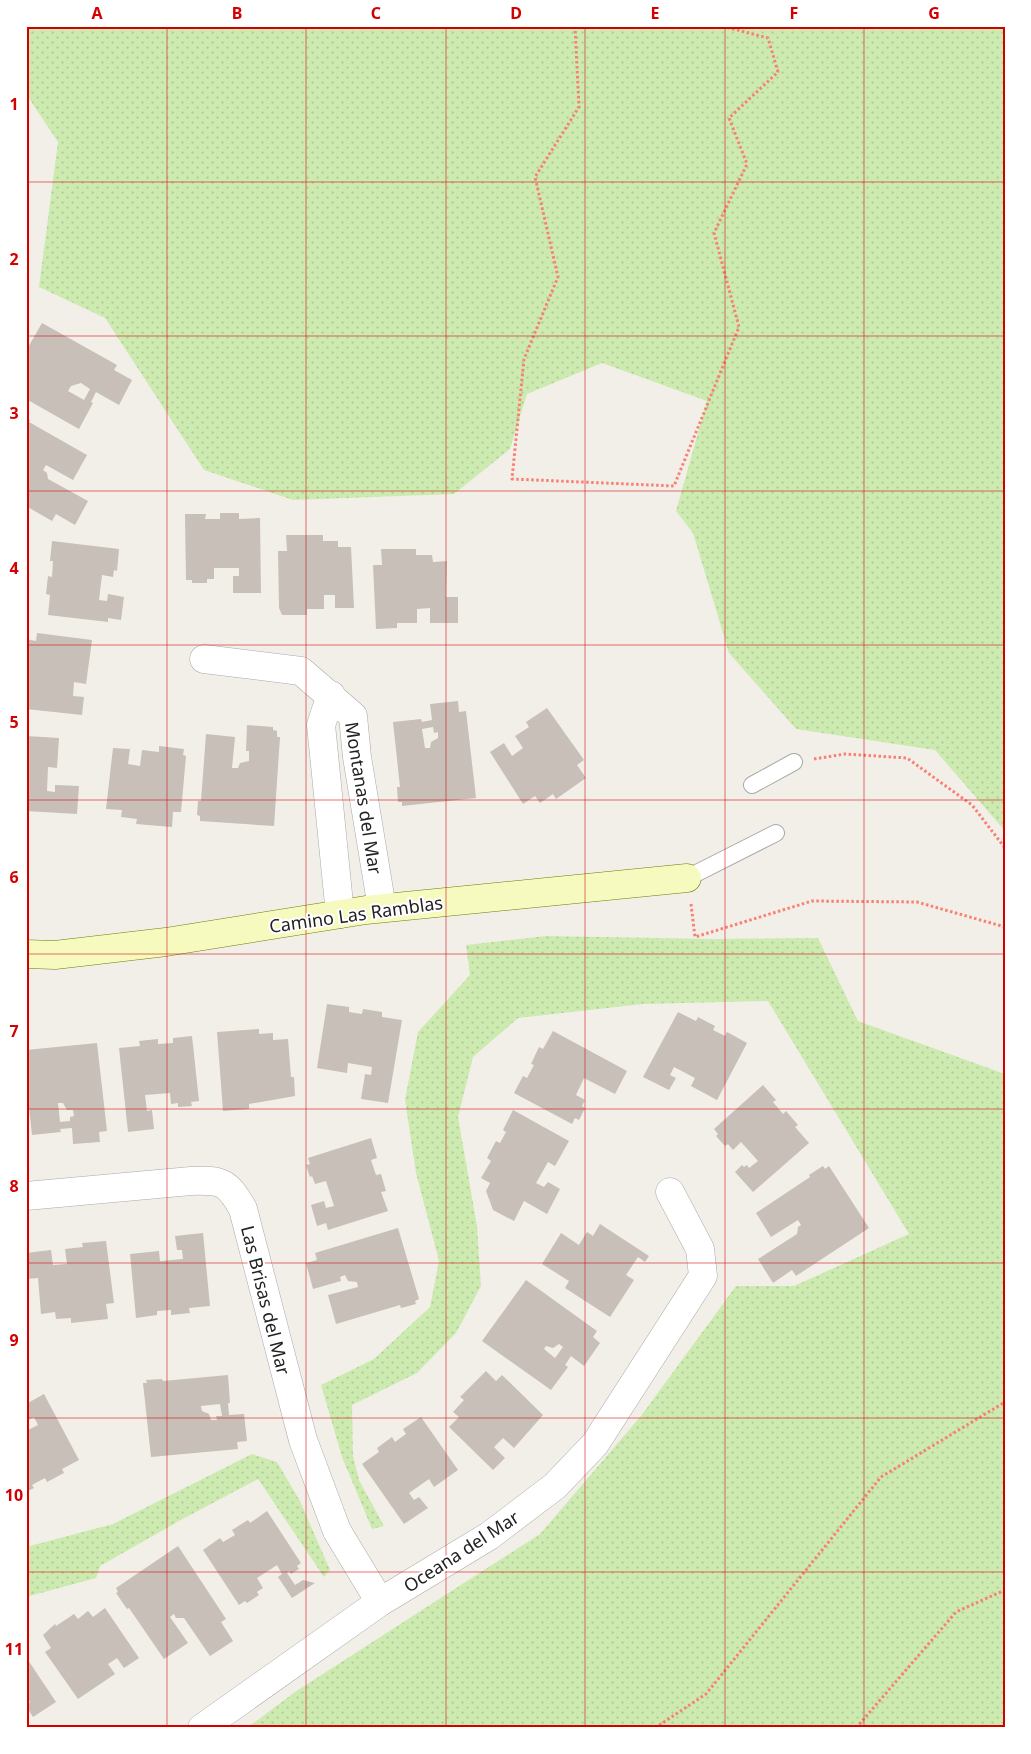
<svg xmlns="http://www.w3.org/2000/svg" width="1031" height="1754" viewBox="0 0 1031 1754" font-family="'Noto Sans',sans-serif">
<defs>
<pattern id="grass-dots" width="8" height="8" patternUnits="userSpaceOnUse" patternTransform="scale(1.25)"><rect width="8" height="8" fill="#cdebb0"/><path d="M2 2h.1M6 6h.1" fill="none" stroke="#b0c997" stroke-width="1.8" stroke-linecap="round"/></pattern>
</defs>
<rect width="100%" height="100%" fill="#f2efe9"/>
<g fill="url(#grass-dots)">
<path d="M26 26H1005V831L935 750 796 729 729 653 693 533 676 511 707 401 602 363 527 394 510 449 454 494 293 500 204 470 105 318 39 287 58 142 26 94Z"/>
<path d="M546 936 711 939 818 938 858 1021 1005 1074V1728H247L295 1692 540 1534 641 1416 736 1286H794L909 1234 768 1001 643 1004 518 1018 473 1057 458 1117 477 1226 481 1286 456 1333 417 1373 352 1405 353 1456 359 1480 384 1526 372 1529 342 1457 321 1385 374 1359 430 1307 439 1261 416 1173 405 1100 418 1032 470 975 466 945Z"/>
<path d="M252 1454 277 1462 300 1501 330 1570 324 1577 258 1479 179 1521 100 1566 96 1578 26 1597V1547L113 1524Z"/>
</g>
<g fill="#c7bfb8" fill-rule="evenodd">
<path d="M42 323 117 365 114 370 132 380 119 405 96 392 91 402 93 403 79 429 26 399V351ZM81 383 90 389 84 400 68 391 71 386Z"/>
<path d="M26 418 30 420 29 422 87 455 73 480 46 465 43 470 47 473 48 479 88 501 75 525 56 514 52 521 26 506Z"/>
<path d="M220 513H239V519L260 518 261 593H233V576H239V568H214V579H207V583H192V580H186L185 514H206L205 519H220Z"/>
<path d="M286 535H323V541H338V547H351L354 608H335V595H324V609H307V615H282L279 608 278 551H287Z"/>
<path d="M52 541 119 549 117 571 114 570 113 577 102 575 99 600 107 601 108 594 124 597 121 620 108 618V622L48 615 50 595 46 594 48 576 52 577 53 561H50Z"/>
<path d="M381 549H416V555H432L433 562 447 561 446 597H458V623H430V608L417 609V623H397V628L376 629 373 565H382Z"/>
<path d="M37 633 92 640 86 684 74 682 73 696 84 697 82 715 26 709V639L36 641Z"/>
<path d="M458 701 459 712 466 711 476 798 402 806V802H398L397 787H400L393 722 421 719 422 722 432 720 430 704ZM433 727 434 733 438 732V738L431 742 430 748H425L422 729Z"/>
<path d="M547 708 584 760 577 765 586 778 556 799 553 794 540 803 535 796 523 804 490 752 504 743 512 756 523 748 515 736 529 727 526 722Z"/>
<path d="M247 725 273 727V730L277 731V737H280L274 826 200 821V816L197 815 198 801H201L206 734 235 737 232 768H238L240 763 249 761V751H246Z"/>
<path d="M26 736 59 738 57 768 48 767 47 791 55 792V785L79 786 77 814 26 811Z"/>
<path d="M159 746 184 749 183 755 186 756 181 812H173L172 827 136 824 137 819 121 817 122 810 106 809 113 748 130 749 128 764 140 766 142 750 159 752Z"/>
<path d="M327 1004 349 1007V1012L362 1014 363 1009 382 1012V1017L402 1020 388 1103 361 1099 365 1074 371 1075 372 1067 348 1063 347 1073 317 1068Z"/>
<path d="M678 1012 696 1021 698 1017 715 1026 713 1030 725 1036 727 1032 747 1043 717 1100 691 1086 695 1078 674 1067 670 1075 676 1078 669 1090 643 1077Z"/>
<path d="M259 1029V1034L273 1033V1040L288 1039 291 1077H294L295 1096 249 1104V1109L223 1111 217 1032Z"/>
<path d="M553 1031 627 1071 615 1094 584 1078 576 1095 585 1100 582 1106 585 1108 579 1120 575 1118 572 1124 514 1093 523 1076 527 1078 534 1065 531 1064 539 1047 543 1049Z"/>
<path d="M192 1036 199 1101 191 1102 192 1106 178 1107V1103L171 1104 170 1093 145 1095 147 1111 152 1110 154 1129 128 1132 119 1048 140 1046 139 1041 158 1039V1044L173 1043V1038Z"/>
<path d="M97 1043 107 1131 99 1132 100 1142 73 1144 72 1128 60 1129 61 1132 32 1135 26 1080V1050ZM58 1103H63L67 1110H73L74 1116 70 1117V1121L60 1122Z"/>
<path d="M763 1085 776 1100 773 1102 783 1114 786 1111 798 1125 795 1127 809 1143 753 1192 735 1172 742 1165 744 1167 747 1165 749 1168 758 1161 741 1142 733 1150 728 1144 725 1146 716 1136 718 1134 714 1129Z"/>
<path d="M513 1110 569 1141 555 1166 548 1162 536 1183 544 1187 548 1182 560 1189 547 1214 524 1201 514 1221 493 1210 486 1191 490 1183 481 1178 491 1161 487 1158 496 1141 500 1143 506 1132 503 1130Z"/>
<path d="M371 1138 377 1158 371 1160 376 1175 381 1174 386 1191 381 1192 388 1211 328 1230 326 1223 317 1226 311 1205 324 1201 326 1208 334 1206 326 1181 315 1184 312 1176 310 1177 306 1165 310 1164 308 1158Z"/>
<path d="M823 1166 825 1169 829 1166 869 1228 796 1276 792 1270 773 1283 758 1259 797 1234 798 1227 801 1225 798 1220 771 1237 756 1213 810 1177 809 1175Z"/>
<path d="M600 1224 649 1256 645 1262 638 1257 626 1275 634 1280 610 1317 565 1288 569 1281 542 1264 561 1233 579 1245 587 1232 593 1236Z"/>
<path d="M398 1228 419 1299 415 1301 416 1304 401 1308 400 1305 336 1324 328 1295 358 1287 357 1282 348 1281 345 1275 340 1277 341 1281 313 1289 306 1263 317 1260 315 1253Z"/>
<path d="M203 1233 210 1306 189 1308 190 1313 171 1315V1310L157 1311V1315L136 1318 130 1254 159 1251 160 1261 183 1259 182 1250H177L175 1236Z"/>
<path d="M106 1241 114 1303 106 1304 108 1319 71 1323V1318L56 1319 55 1312 41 1314 38 1278 27 1279 26 1253 51 1250 53 1265 67 1264 65 1249 83 1247 82 1243Z"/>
<path d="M526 1280 597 1331 593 1337 600 1343 584 1366 571 1356 565 1365 568 1367 551 1390 482 1341ZM559 1344 563 1347 555 1358 544 1349 546 1346 553 1348Z"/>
<path d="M486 1371 496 1381 502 1375 543 1415 514 1448 503 1438 494 1447 505 1458 493 1470 449 1427 459 1417 453 1412 464 1400 460 1397Z"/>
<path d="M228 1375 230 1403H228L229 1415 244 1414 247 1441 237 1442 238 1449 151 1457 143 1383H147L146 1380 162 1379 163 1381ZM220 1404 222 1416H216L217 1420H211L209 1414 202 1411 201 1406Z"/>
<path d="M44 1394 79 1460 62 1469 64 1473 47 1482 45 1478 32 1485 34 1488 26 1492V1431L38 1425 34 1417 28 1420 26 1404Z"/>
<path d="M421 1417 458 1470 434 1487 429 1479 409 1493 414 1500 419 1497 428 1508 404 1524 362 1464 379 1452 377 1448 392 1437 395 1442 406 1434 403 1429Z"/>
<path d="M267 1511 301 1563 297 1566 299 1569 291 1574 289 1571 287 1573 295 1585 303 1580 315 1583 292 1598 278 1577 282 1574 277 1565 257 1578 263 1588 257 1592 259 1595 247 1603 245 1601 239 1605 203 1550 220 1538 223 1542 235 1535 232 1530 248 1520 250 1523Z"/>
<path d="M178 1546 226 1619 221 1622 233 1641 210 1656 184 1618H176L174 1614 170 1617 188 1643 164 1659 129 1608 127 1609 116 1593 118 1592 116 1588Z"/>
<path d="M105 1608 139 1658 124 1668 117 1658 108 1664 115 1674 78 1699 45 1652 51 1648 43 1635 55 1624 56 1626 74 1614 78 1619 88 1611 93 1617Z"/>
<path d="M26 1657 56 1702 33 1717 26 1706 30 1702 26 1696Z"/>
</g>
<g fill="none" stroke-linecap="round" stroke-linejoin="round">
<defs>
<g id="lane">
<path d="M752 785 794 762"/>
<path d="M687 878 776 833"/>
</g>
<g id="street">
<path d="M204 659 301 671 353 716 357 757 382 908"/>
<path d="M331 695 321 725 340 914"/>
<path d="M26 1196 191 1181C222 1180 227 1181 243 1209L303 1440 337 1531 380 1602"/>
<path d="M202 1728 380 1602 489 1536 555 1486 595 1444 703 1276 700 1249 670 1192"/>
</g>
<path id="secondary" d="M26 954 55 955 166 942 366 910 687 878"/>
</defs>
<use href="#lane" stroke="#a9a9a9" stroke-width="18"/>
<use href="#street" stroke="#a9a9a9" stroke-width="29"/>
<use href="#secondary" stroke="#707d05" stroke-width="29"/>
<g stroke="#fa8072" stroke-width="3" stroke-dasharray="2.5 2.5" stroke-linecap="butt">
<path d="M575 26 579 107 535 177 558 277 524 359 512 479 674 486 739 327 714 233 747 164 729 118 778 72 768 38 722 26"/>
<path d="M814 759 845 754 907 758 972 805 1005 848"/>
<path d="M691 904 695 937 812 901 917 902 1005 927"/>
<path d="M655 1728 706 1694 881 1477 1005 1402"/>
<path d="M856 1728 956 1612 1005 1590"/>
</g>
<use href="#lane" stroke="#fff" stroke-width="16"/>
<use href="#street" stroke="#fff" stroke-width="28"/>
<use href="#secondary" stroke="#f7fabf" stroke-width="28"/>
</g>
<path fill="none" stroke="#d40000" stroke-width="1" stroke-opacity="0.55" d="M167 26V1728M306 26V1728M446 26V1728M585 26V1728M725 26V1728M864 26V1728M26 182H1005M26 336H1005M26 491H1005M26 645H1005M26 800H1005M26 954H1005M26 1109H1005M26 1263H1005M26 1418H1005M26 1572H1005"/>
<g text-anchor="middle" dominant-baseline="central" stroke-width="4" stroke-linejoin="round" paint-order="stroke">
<g font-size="18" fill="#222" stroke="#fff">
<text transform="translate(364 798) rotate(81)">Montanas del Mar</text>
<text transform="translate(356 914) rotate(-8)">Camino Las Ramblas</text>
<text transform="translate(266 1300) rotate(76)">Las Brisas del Mar</text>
<text transform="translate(461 1551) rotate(-33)">Oceana del Mar</text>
</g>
</g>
<rect width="1031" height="1754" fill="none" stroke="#ffffff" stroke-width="55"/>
<rect x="28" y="28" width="976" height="1698" fill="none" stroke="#d40000" stroke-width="2"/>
<g font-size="16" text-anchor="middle" font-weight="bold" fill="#d40000">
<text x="97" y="19">A</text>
<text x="237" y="19">B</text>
<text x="376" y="19">C</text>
<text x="516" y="19">D</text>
<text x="655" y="19">E</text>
<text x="794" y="19">F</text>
<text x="934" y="19">G</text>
<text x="14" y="110">1</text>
<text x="14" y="265">2</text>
<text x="14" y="419">3</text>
<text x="14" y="574">4</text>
<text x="14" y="728">5</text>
<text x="14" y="883">6</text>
<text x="14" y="1037">7</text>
<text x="14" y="1192">8</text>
<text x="14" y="1346">9</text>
<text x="14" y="1501">10</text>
<text x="14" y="1655">11</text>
</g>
</svg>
